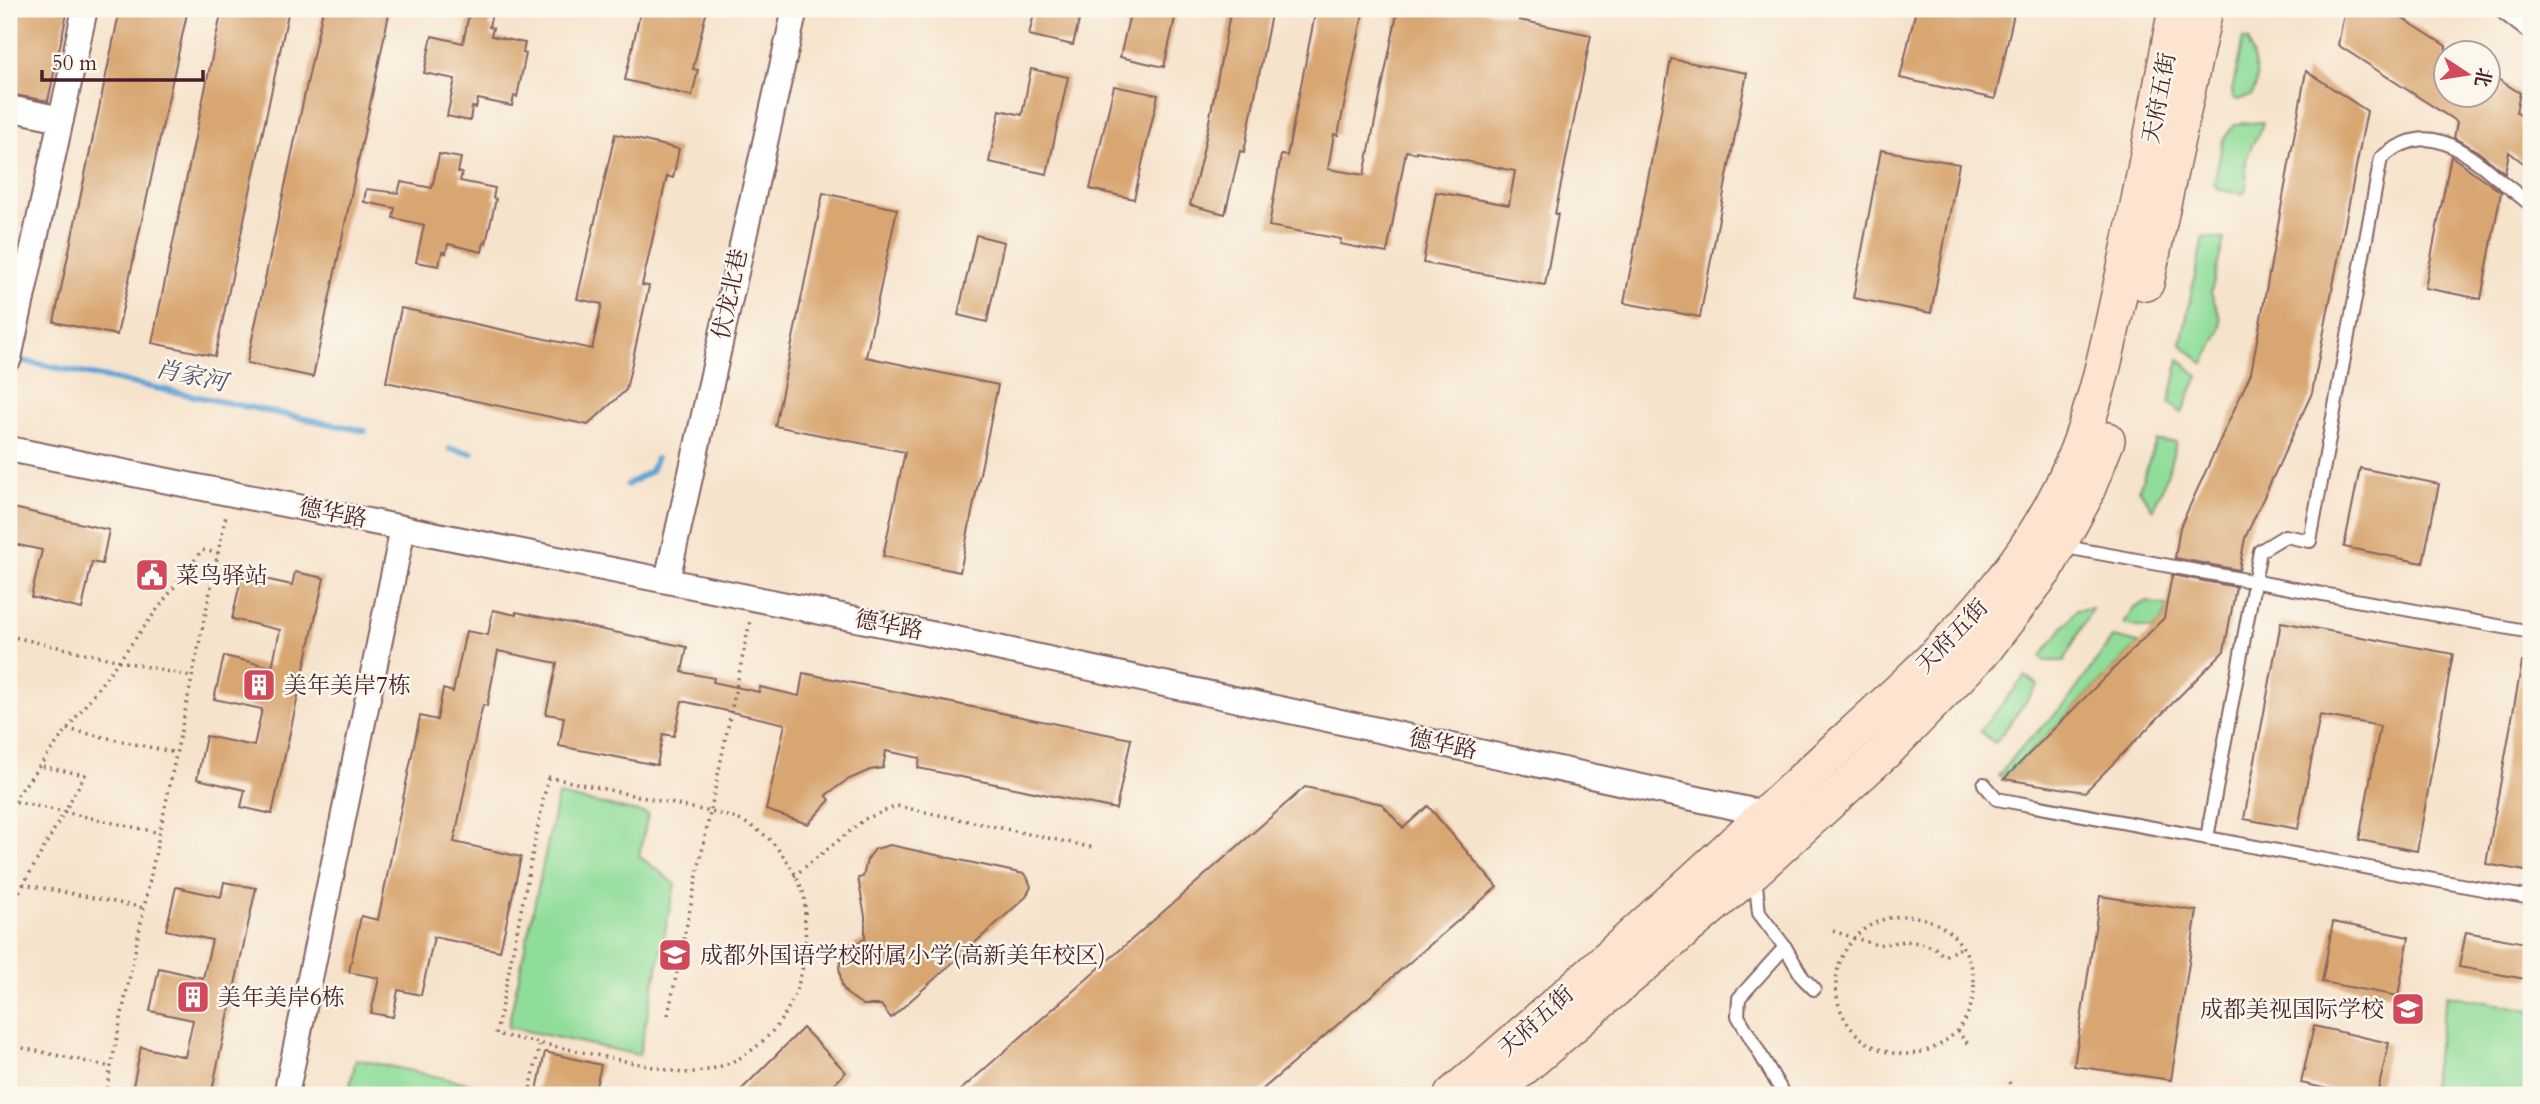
<svg xmlns="http://www.w3.org/2000/svg" width="2540" height="1104" viewBox="0 0 2540 1104" font-family="Cardo,'Noto Serif SC',serif">
<rect width="100%" height="100%" fill="#fbf7ec"/>
<filter id="ink" filterUnits="userSpaceOnUse"><feTurbulence type="fractalNoise" baseFrequency=".0143" numOctaves="2"/><feDisplacementMap in="SourceGraphic" scale="14" xChannelSelector="R" yChannelSelector="G"/><feConvolveMatrix kernelMatrix="1 2 1 2 8 2 1 2 1" color-interpolation-filters="sRGB"/></filter>
<filter id="wash" filterUnits="userSpaceOnUse"><feTurbulence type="fractalNoise" baseFrequency=".00686" numOctaves="4" result="noise"/><feDisplacementMap in="SourceGraphic" scale="28" xChannelSelector="R" yChannelSelector="G"/><feGaussianBlur stdDeviation="1.57" result="paint"/><feColorMatrix in="noise" values="0 0 0 0 0 0 0 0 0 0 0 0 0 0 0 0 0 1.4 0 .05"/><feComposite in="paint" operator="in"/></filter>
<g filter="url(#wash)">
<rect width="100%" height="100%" fill="#f6e3cc"/>
<g fill="#90dd9a" stroke="#6d7e62" stroke-width="2">
<path d="M2243 39 2248 40C2252 57 2263 81 2251 96L2237 100 2233 97 2232 91Z"/>
<path d="M2263 122C2260 136 2249 146 2246 160 2244 173 2251 183 2243 194L2219 190 2214 184 2223 140 2235 124Z"/>
<path d="M2203 237 2224 239 2211 293 2221 319 2220 331 2204 364 2181 344Z"/>
<path d="M2179 359 2198 376 2182 413 2169 403Z"/>
<path d="M2156 441 2176 442 2167 476 2153 510 2139 489Z"/>
<path d="M2146 602 2166 605 2164 618 2152 630 2124 624 2134 607Z"/>
<path d="M2092 608 2064 661H2045L2041 656 2077 610Z"/>
<path d="M2113 637 2139 643 2004 779 1998 776 2022 747 2067 702Z"/>
<path d="M2025 676 2038 685 1995 743 1980 731Z"/>
<path d="M558 795 648 814 639 856 675 884 639 1055 508 1027Z"/>
<path d="M2447 995 2531 1010V1095H2429Z"/>
<path d="M356 1059 522 1095H348Z"/>
</g>
<g fill="none" stroke-linecap="round" stroke-linejoin="round">
<g stroke="#61a4d5" stroke-width="6">
<path d="M14 359 365 431"/>
<path d="M450 449 472 453"/>
<path d="M627 485 651 471 656 459"/>
</g>
</g>
<g id="blocks">
<g fill="#d8a671">
<path d="M17 9H68L48 101 9 94V47Z"/>
<path d="M120 9H188L117 335 54 322Z"/>
<path d="M222 9H289L215 356 152 343Z"/>
<path d="M323 9H390L313 377 247 363Z"/>
<path d="M470 9 492 13 489 27 493 28 491 36 525 43 523 53 526 54 517 97 514 96 512 106 478 99 476 108 472 107 470 121 447 116 455 79 424 73 432 36 463 43Z"/>
<path d="M641 9H707L693 69 698 70 692 96 625 80Z"/>
<path d="M1035 9H1082L1073 45 1029 35Z"/>
<path d="M1131 9H1177L1164 67 1120 57Z"/>
<path d="M1231 9H1272L1244 152 1240 151 1225 214 1190 205 1204 147Z"/>
<path d="M1316 9H1364L1338 135 1334 134 1328 169 1364 175 1398 9H1477L1520 17 1519 20 1591 35 1555 214H1558L1545 285 1423 263 1436 192 1509 205 1515 171 1416 151V153L1406 151 1387 253 1340 244 1341 239 1269 226 1281 155 1287 156Z"/>
<path d="M1916 9H2015L1995 99 1900 78Z"/>
<path d="M2345 9H2388L2446 46V94H2488V73L2520 93 2516 112 2531 123V169L2509 152 2505 173 2476 150 2454 138 2457 122 2338 45Z"/>
<path d="M1671 59 1747 73 1700 317 1624 303Z"/>
<path d="M1031 69 1068 77 1047 174 989 162 1000 110 1022 115Z"/>
<path d="M2306 71 2367 111 2312 393 2245 538 2239 570 2175 558 2180 527 2251 373Z"/>
<path d="M1114 86 1158 95 1134 199 1090 189Z"/>
<path d="M615 134 679 149 673 178 667 176 642 285 649 286 626 390 588 425 386 382 401 308 592 349 602 304 577 299Z"/>
<path d="M1881 150 1959 164 1931 313 1853 298Z"/>
<path d="M439 154 461 158 458 172 462 173 460 181 495 188 493 198 496 199 486 243 484 242 482 252 448 244 446 253 442 252 439 266 416 262 424 225 393 218 395 208 364 202 366 189 398 193 401 182 432 188Z"/>
<path d="M2451 156 2501 192 2481 299 2425 288Z"/>
<path d="M823 193 897 209 866 357 998 385 960 572 883 556 905 452 775 426Z"/>
<path d="M976 235 1004 242 987 322 958 315Z"/>
<path d="M2360 468 2439 484 2423 563 2344 547Z"/>
<path d="M9 507 109 530 102 564 92 562 82 609 31 597 42 550 9 543Z"/>
<path d="M295 572 324 578 272 814 241 807 245 790 197 779 206 736 254 746 262 709 214 699 224 656 272 667 280 630 232 619 242 574 292 585Z"/>
<path d="M2172 575 2236 587 2224 651 2085 792 2004 779 2164 618Z"/>
<path d="M493 610 516 615V612L687 647 682 672 714 678 713 682 759 692 760 687 799 696 803 673 1131 739 1116 809 918 768 920 758 886 751 883 768 870 770 847 780 826 795 830 800 808 824 766 810 785 724 682 701 674 736 663 734 657 765 559 746 564 717 546 714 557 663 498 651 487 706 483 705 478 725 454 842 521 857 500 951 434 937 421 995 398 990 393 1017 371 1013 379 978 349 972 361 916 378 920 420 716 437 720 443 689 453 692 466 631 488 635Z"/>
<path d="M2281 622 2453 654 2417 851 2359 840 2380 726 2320 715 2298 829 2244 819Z"/>
<path d="M2522 662 2531 663V872L2486 864Z"/>
<path d="M1305 787 1382 804 1403 828 1428 806 1497 887 1256 1095H955Z"/>
<path d="M890 845 1024 874 1027 877 1031 887 1026 897 891 1018 881 1005H863L847 994 842 986 839 967 847 948 865 939V916L858 878 863 877 867 860 875 849Z"/>
<path d="M224 882 256 888 211 1095H150L132 1091 141 1047 185 1057 193 1020 150 1011 159 968 203 978 212 940 166 930 176 887 221 897Z"/>
<path d="M2100 896 2197 911 2171 1080 2074 1066Z"/>
<path d="M2333 922 2409 937 2398 996 2322 982Z"/>
<path d="M2466 932 2531 944V980L2459 967Z"/>
<path d="M2314 1026 2389 1043 2377 1095H2354L2301 1083Z"/>
<path d="M803 1028 846 1072 824 1095H736Z"/>
<path d="M545 1052 601 1065 594 1095H536Z"/>
</g>
</g>
</g>
<g filter="url(#ink)">
<use href="#blocks" fill-opacity="0" stroke="#866463" stroke-width="2"/>
<g fill="none" stroke-linecap="round" stroke-linejoin="round">
<defs>
<g id="lane">
<path d="M2060 546 2531 632"/>
<path d="M1984 784 1997 799 2531 898"/>
<path d="M2207 838 2260 551 2285 536 2310 541 2381 158C2421 126 2447 139 2484 167 2499 180 2515 192 2531 205"/>
<path d="M1755 876 1759 913 1785 947 1739 998 1738 1016 1784 1095"/>
<path d="M1785 947 1803 978 1814 989"/>
</g>
<g id="street">
<path d="M2508 9 2531 27"/>
<path d="M9 108 61 119"/>
<path d="M9 358 85 9"/>
<path d="M9 449 956 639 1767 814"/>
<path d="M667 580 795 9"/>
<path d="M286 1095 403 528"/>
</g>
<g id="secondary">
<path d="M2146 283 2205 9"/>
<path d="M1452 1095C1574 990 1694 881 1812 771 1905 685 2006 602 2062 486 2092 424 2106 356 2120 290 2141 197 2158 103 2176 9"/>
<path d="M1491 1095 1755 870 1890 747 1985 649 2045 570 2083 500 2107 440"/>
</g>
</defs>
<use href="#lane" stroke="#866463" stroke-width="16"/>
<use href="#street" stroke="#866463" stroke-width="28"/>
<use href="#secondary" stroke="#866463" stroke-width="38"/>
<g stroke="#866463" stroke-width="3.5" stroke-dasharray="2 5" stroke-linecap="butt">
<path d="M9 636 192 677"/>
<path d="M67 729 176 753"/>
<path d="M548 777C590 786 632 795 674 804 694 809 717 812 736 819 746 822 760 831 768 838 782 852 797 874 803 892 806 901 805 914 805 924 811 1001 763 1071 682 1073L496 1034Z"/>
<path d="M9 800 160 833"/>
<path d="M13 801 202 550 218 553"/>
<path d="M794 876 865 819 897 806 1095 848"/>
<path d="M23 884 144 908"/>
<path d="M9 910 85 775 39 766"/>
<circle cx="1905" cy="985" r="69"/>
<path d="M1833 931 1877 945 1905 941 1921 943 1935 948 1944 956 1963 947"/>
<path d="M668 1015 750 621"/>
<path d="M1957 1031 1968 1044"/>
<path d="M9 1045 111 1067"/>
<path d="M2009 1082 2016 1095"/>
<path d="M105 1095 226 515"/>
<path d="M529 1095 540 1043"/>
</g>
<use href="#lane" stroke="#fff" stroke-width="12"/>
<use href="#street" stroke="#fff" stroke-width="24"/>
<use href="#secondary" stroke="#fde4d1" stroke-width="35"/>
</g>
</g>
<defs>
<symbol id="civic-square" viewBox="-11 -11 22 22"><rect x="-9" y="-9" width="18" height="18" rx="4" fill="#d1495b" stroke="#fbf7ec"/><path d="M-.6-6.5H3V-4.5H.6V-3L4-1V1h2V6H-6V1h2V-1L-.6-3ZM-1.2 2.5V6h2.4V2.5Z" fill="#fff"/></symbol>
<symbol id="building-square" viewBox="-11 -11 22 22"><rect x="-9" y="-9" width="18" height="18" rx="4" fill="#d1495b" stroke="#fbf7ec"/><path d="M-4-6H4V6H1V3H-1V6H-4ZM-2.5-4.3h1.7v1.8h-1.7ZM.8-4.3h1.7v1.8H.8ZM-2.5-1h1.7V.8h-1.7ZM.8-1h1.7V.8H.8Z" fill="#fff"/></symbol>
<symbol id="school-square" viewBox="-11 -11 22 22"><rect x="-9" y="-9" width="18" height="18" rx="4" fill="#d1495b" stroke="#fbf7ec"/><path d="M0-5L7-2L0 1L-7-2ZM-4 1L0 2.5L4 1V4Q0 6-4 4Z" fill="#fff"/></symbol>
</defs>
<g fill-rule="evenodd">
<use href="#civic-square" x="133" y="556" width="38" height="38"/>
<use href="#building-square" x="240" y="666" width="38" height="38"/>
<use href="#school-square" x="656" y="936" width="38" height="38"/>
<use href="#building-square" x="174" y="978" width="38" height="38"/>
<use href="#school-square" x="2389" y="990" width="38" height="38"/>
</g>
<g text-anchor="middle" dominant-baseline="central" stroke-width="5" stroke-linejoin="round" paint-order="stroke">
<g font-size="23" fill="#4a1f2b" stroke="#fbf7ec">
<text transform="translate(2159 98) rotate(-79)">天府五街</text>
<text transform="translate(730 294) rotate(-78)">伏龙北巷</text>
<text transform="translate(333 513) rotate(11)">德华路</text>
<text transform="translate(889 625) rotate(11)">德华路</text>
<text transform="translate(1952 636) rotate(-46)">天府五街</text>
<text transform="translate(1443 744) rotate(12)">德华路</text>
<text transform="translate(1536 1021) rotate(-42)">天府五街</text>
</g>
<g font-size="23" fill="#4a1f2b" stroke="#fbf7ec" text-anchor="start">
<text x="176" y="575">菜鸟驿站</text>
<text x="284" y="685">美年美岸7栋</text>
<text x="700" y="955">成都外国语学校附属小学(高新美年校区)</text>
<text x="218" y="997">美年美岸6栋</text>
<text x="2384" y="1009" text-anchor="end">成都美视国际学校</text>
</g>
<g font-size="24" font-style="italic" fill="#53546f" stroke="#fbf7ec">
<text transform="translate(191 376) rotate(12)">肖家河</text>
</g>
</g>
<rect width="2540" height="1104" fill="none" stroke="#fbf7ec" stroke-width="35"/>
<g transform="translate(2467 74) rotate(102)"><circle r="33" fill="#fbf7ec" stroke="#b4a19f" stroke-width="2"/>
<path d="M0-5L12 26L0 18L-12 26Z" fill="#d1495b"/>
<text y="-10" font-size="19" font-weight="bold" text-anchor="middle" fill="#4a1f2b">北</text>
</g>
<path d="M42 70v10h161v-10" fill="none" stroke="#4a1f2b" stroke-width="3.5"/>
<text x="52" y="70" font-size="21" fill="#4a1f2b" stroke="#fbf7ec" stroke-width="5" paint-order="stroke">50 m</text>
</svg>
